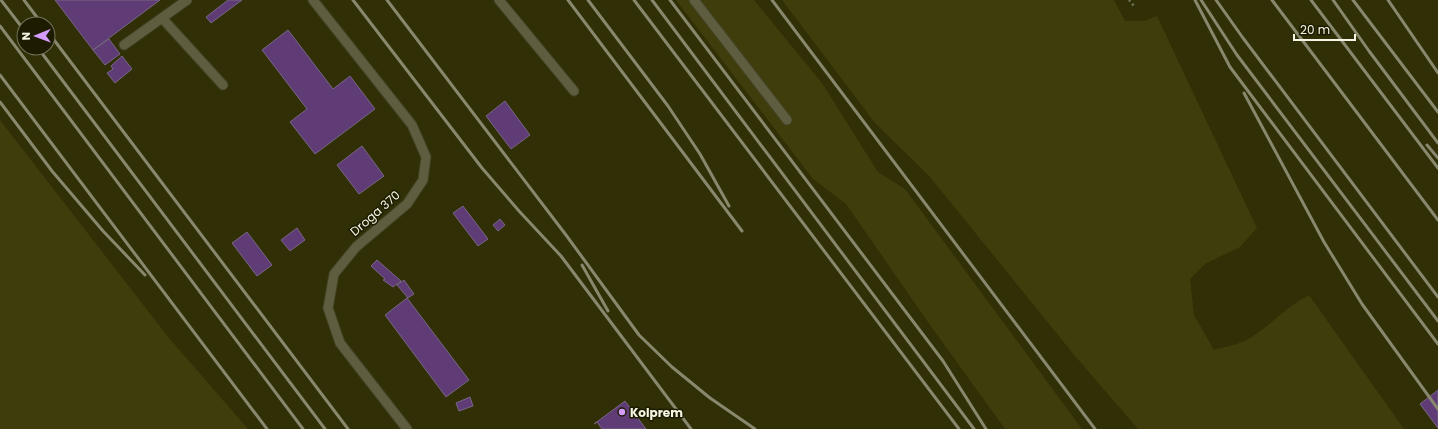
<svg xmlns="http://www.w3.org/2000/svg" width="1438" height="429" viewBox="0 0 1438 429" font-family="Poppins,sans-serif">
<rect width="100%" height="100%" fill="#272606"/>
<path fill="#302f05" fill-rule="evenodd" d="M0 0H1438V429H0ZM24 24H48V48H24Z"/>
<g fill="#3f3d0c">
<path d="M676 0H754L822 83 878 172 905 189 1082 429H1005L930 325 846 204 813 179Z"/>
<path d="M782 0H1114L1125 21H1144L1157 16 1257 228 1240 247 1205 264 1190 279 1194 315 1214 350C1224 347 1241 344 1250 338 1271 325 1287 306 1309 295L1404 429H1138L1075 356 930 177 875 123Z"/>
<path d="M0 120 169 338 248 429H0Z"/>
</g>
<g fill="#5f3c75" stroke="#786784">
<path d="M55 0H160L93 50Z"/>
<path d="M228 0H242L211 23 206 17Z"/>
<path d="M288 30 333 89 350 76 375 109 315 154 290 122 307 109 262 50Z"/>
<path d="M109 39 120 54 105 65 93 50Z"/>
<path d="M122 56 132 69 115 83 107 73 113 69 111 66Z"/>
<path d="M505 101 530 135 511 149 486 116Z"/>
<path d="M362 146 384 176 359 194 337 165Z"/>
<path d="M463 206 488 239 478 246 453 213Z"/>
<path d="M500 219 505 225 498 231 493 225Z"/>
<path d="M297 228 305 240 290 251 281 240Z"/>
<path d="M247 232 272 265 257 276 232 243Z"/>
<path d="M377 260 401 281 393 287 383 280 385 279 371 266Z"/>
<path d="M404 280 414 294 408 298 397 285Z"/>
<path d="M407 298 469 380 446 397 385 315Z"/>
<path d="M1438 390V428L1420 404Z"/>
<path d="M470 397 473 406 459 411 456 403Z"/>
<path d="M625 401 646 429H602L597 422 594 424Z"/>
</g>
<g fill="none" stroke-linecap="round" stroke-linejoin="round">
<defs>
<g id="lane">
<path d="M313 0 412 125 426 157 423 180 407 204 356 247 334 274 328 308 340 343 407 429"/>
<path d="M499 0 574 91"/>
<path d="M694 0 787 120"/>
<path d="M162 18 223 85"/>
<path d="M124 45 187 0"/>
</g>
</defs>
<use href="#lane" stroke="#444325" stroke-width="11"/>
<path stroke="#75745a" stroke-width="2.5" stroke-dasharray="2 3" stroke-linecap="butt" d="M1129 0 1134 6"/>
<use href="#lane" stroke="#5e5d40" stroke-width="9"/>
<g stroke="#88886e" stroke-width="3">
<path d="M1 0 24 30"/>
<path d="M24 0 42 24"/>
<path d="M353 0 482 168 519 211 561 256 691 429"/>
<path d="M387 0 566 235 639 335 672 367 710 398 755 429"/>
<path d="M568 0 742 231"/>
<path d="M588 0 668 106 700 154 729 206"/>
<path d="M634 0 959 429"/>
<path d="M652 0 974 429"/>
<path d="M670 0 943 361 986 429"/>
<path d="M772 0 1095 429"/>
<path d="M1195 0 1230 67 1438 344"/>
<path d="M1201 0 1237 55 1438 321"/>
<path d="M1216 0 1243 38 1438 297"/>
<path d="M1272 0 1438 220"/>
<path d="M1311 0 1438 168"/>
<path d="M1333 0 1369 51 1438 143"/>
<path d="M1353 0 1438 112"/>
<path d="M1388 0 1438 73"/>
<path d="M0 26 303 429"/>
<path d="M48 32 348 429"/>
<path d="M38 48 325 429"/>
<path d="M0 75 267 429"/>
<path d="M1244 93 1324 242 1362 304 1438 409"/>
<path d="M0 102 52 171 103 231 145 275"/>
<path d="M1427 145 1438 158"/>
<path d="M582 265 608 311"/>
</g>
</g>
<circle fill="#d59cfb" stroke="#1d1c00" stroke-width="1.5" cx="622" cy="412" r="4"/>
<g text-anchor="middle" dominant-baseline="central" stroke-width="3" stroke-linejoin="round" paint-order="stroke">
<g font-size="12" fill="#f6f6e4" stroke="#1d1c00">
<text transform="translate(375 213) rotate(-41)">Droga 370</text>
</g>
<g font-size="12" font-weight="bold" fill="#f6f6e4" stroke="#1d1c00" text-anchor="start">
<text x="630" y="412">Kolprem</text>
</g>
</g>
<g transform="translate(36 36) rotate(269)"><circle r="19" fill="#1d1c00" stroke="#74735b"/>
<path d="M0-3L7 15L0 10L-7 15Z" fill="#d59cfb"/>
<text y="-6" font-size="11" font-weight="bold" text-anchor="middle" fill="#f6f6e4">N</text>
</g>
<path d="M1294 34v6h61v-6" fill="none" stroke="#f6f6e4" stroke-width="2"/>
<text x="1300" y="34" font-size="12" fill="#f6f6e4" stroke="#1d1c00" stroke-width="3" paint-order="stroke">20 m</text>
</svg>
